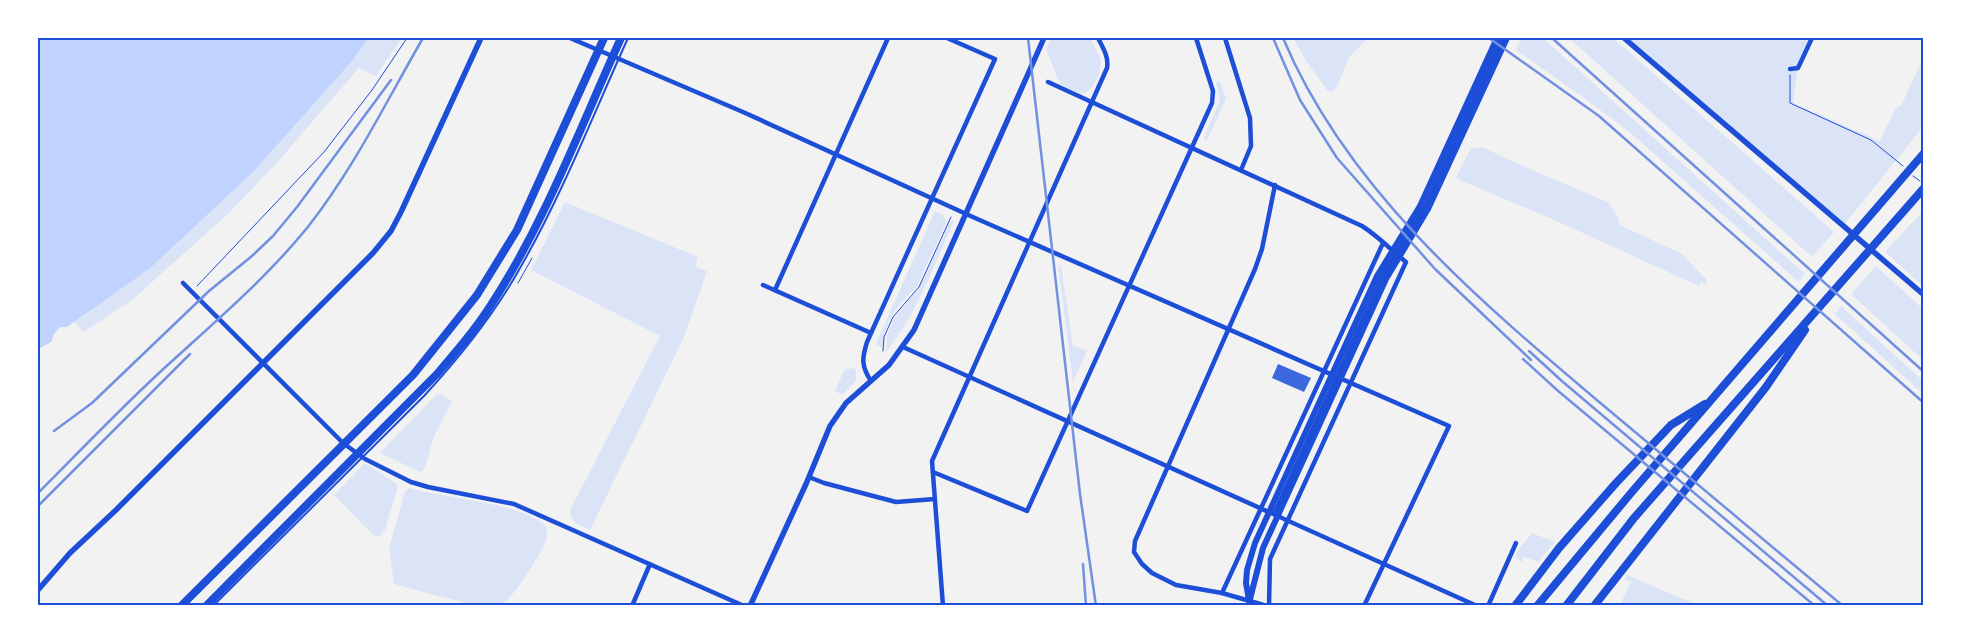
<svg xmlns="http://www.w3.org/2000/svg" width="1961" height="643" viewBox="0 0 1961 643" font-family="'Space Grotesk',sans-serif">
<rect width="100%" height="100%" fill="#f2f2f2"/>
<g fill="#dbe4f7">
<path d="M368 38H402L376 76 359 68 274 166 228 214 132 300 84 332 74 322 88 313 253 172 353 60Z"/>
<path d="M1051 38H1090C1093 45 1100 54 1101 62 1101 72 1093 94 1082 93 1075 92 1066 87 1060 84L1046 49Z"/>
<path d="M1293 38H1367C1362 46 1353 51 1349 59 1343 69 1341 81 1334 91L1331 92 1327 90 1307 62Z"/>
<path d="M1518 38H1543L1805 274 1799 282 1627 130 1577 93 1516 50 1520 41Z"/>
<path d="M1569 38H1613L1834 232 1812 257Z"/>
<path d="M1622 38H1812L1798 68 1793 101 1795 104 1880 141 1895 109 1901 106 1923 58V127L1843 226Z"/>
<path d="M1220 81 1226 99 1206 142 1204 137 1220 100 1216 83Z"/>
<path d="M1471 148H1484L1541 174 1608 202 1618 217 1620 225 1682 254 1707 280 1706 284 1701 282 1699 286 1552 219 1462 181 1456 177Z"/>
<path d="M565 202 698 257 695 267 707 271 684 337 590 530C579 525 571 523 570 510L660 336 531 270Z"/>
<path d="M935 211 944 216 946 223 917 286 896 309 889 321 884 334 883 346 881 347 876 344Z"/>
<path d="M1923 211V286L1885 252Z"/>
<path d="M952 221H954C934 265 917 314 886 352L887 335 895 317 919 289 949 224Z"/>
<path d="M1058 265 1061 266 1073 345 1087 351 1073 382Z"/>
<path d="M1876 266 1923 309V360L1851 294Z"/>
<path d="M1841 306 1923 381V394L1835 314Z"/>
<path d="M854 368 856 371V381L843 394H840L835 390 845 369Z"/>
<path d="M438 393 452 401 434 436 424 470 420 472 380 453Z"/>
<path d="M365 463 397 484V490L385 530 380 536 376 537 371 533 334 495Z"/>
<path d="M409 488C448 499 509 501 541 522 551 529 547 540 542 549 535 562 512 602 498 606 480 610 415 589 394 584L389 548 405 492Z"/>
<path d="M1532 533 1555 542 1538 562 1524 556 1522 562 1518 560 1515 556 1519 549Z"/>
<path d="M1627 575 1698 605H1620L1631 582 1625 580Z"/>
</g>
<path fill="#bfd3fe" d="M38 38H368L353 60 253 172 149 269 67 327H60L54 334 51 342 38 349Z"/>
<path fill="#3d67dc" d="M1278 364 1311 378 1304 392 1272 378Z"/>
<g fill="none" stroke-linecap="round" stroke-linejoin="round">
<g stroke="#1d4ed8" stroke-width="1">
<path d="M1790 75V103L1871 140 1903 166"/>
<path d="M1913 176 1920 181"/>
<path d="M518 283 532 258"/>
<path d="M197 286 324 152 372 90 407 38"/>
<path d="M883 351 884 337 893 317 919 287 951 217"/>
</g>
<path stroke="#1d4ed8" stroke-width="2" d="M213 606 424 396C460 357 494 315 520 268 562 195 593 115 628 38"/>
<g stroke="#1d4ed8" stroke-width="4.5">
<path d="M570 38 743 112 975 218 1449 426 1364 606"/>
<path d="M1225 38 1250 118 1251 146 1241 170"/>
<path d="M1790 69 1798 68 1812 38"/>
<path d="M1048 82 1362 226C1378 236 1391 250 1406 262L1270 559 1269 606"/>
<path d="M183 283 343 443 365 459 411 482 428 487 514 504 744 606"/>
<path d="M763 285 871 333"/>
<path d="M775 290 888 38"/>
<path d="M903 347 1477 606"/>
<path d="M871 381C861 366 862 358 867 342L995 59 947 38"/>
<path d="M933 472 1027 511 1212 103 1213 91 1196 38"/>
<path d="M809 477 824 483 896 502 935 499"/>
<path d="M1274 514 1382 277 1425 207 1502 38"/>
<path d="M1222 593 1383 243"/>
<path d="M632 606 650 564"/>
<path d="M943 606 932 461 1107 68C1109 57 1103 48 1098 38"/>
<path d="M1267 606 1222 593 1176 585 1152 573 1142 564 1134 552 1135 541 1255 269 1262 249 1275 185"/>
<path d="M1488 606 1516 543"/>
</g>
<g stroke="#1d4ed8" stroke-width="5.5">
<path d="M1624 38 1924 295"/>
<path d="M38 590 70 553 116 510 373 253 391 231 401 212 481 38"/>
<path d="M750 606 806 484 830 426 846 403 889 365 914 330 1044 38"/>
</g>
<g stroke="#1d4ed8" stroke-width="6">
<path d="M1250 599 1263 548 1386 279 1428 209 1507 38"/>
<path d="M1250 606 1246 583 1247 570 1255 543 1377 276 1420 206 1497 38"/>
</g>
<g stroke="#1d4ed8" stroke-width="8">
<path d="M181 606 413 375 477 295 517 230 604 38"/>
<path d="M206 606 437 374C456 352 475 330 491 305 545 222 580 128 621 38"/>
<path d="M1515 606 1559 548 1616 483 1671 425 1705 404"/>
<path d="M1537 606 1631 493 1924 153"/>
<path d="M1566 606 1634 518 1924 188"/>
<path d="M1594 606 1766 387 1805 330"/>
</g>
<g stroke="#7290e2" stroke-width="2.5">
<path d="M1028 38 1080 494 1096 606"/>
<path d="M1273 38 1300 100 1337 158 1435 269 1531 360"/>
<path d="M1283 38C1346 188 1476 298 1598 401 1679 469 1761 537 1843 606"/>
<path d="M1489 38 1599 116 1924 403"/>
<path d="M1552 38 1924 372"/>
<path d="M1529 351 1563 382 1828 606"/>
<path d="M1523 359 1557 390 1815 606"/>
<path d="M54 431 92 403 209 291 252 256 273 236 297 207 391 80"/>
<path d="M38 493C78 453 117 412 159 373 210 326 263 282 307 228 353 170 386 102 423 38"/>
<path d="M38 506 190 354"/>
<path d="M1083 564 1086 606"/>
</g>
</g>
<rect width="1961" height="643" fill="none" stroke="#ffffff" stroke-width="78"/>
<rect x="39" y="39" width="1883" height="565" fill="none" stroke="#1d4ed8" stroke-width="2"/>
</svg>
